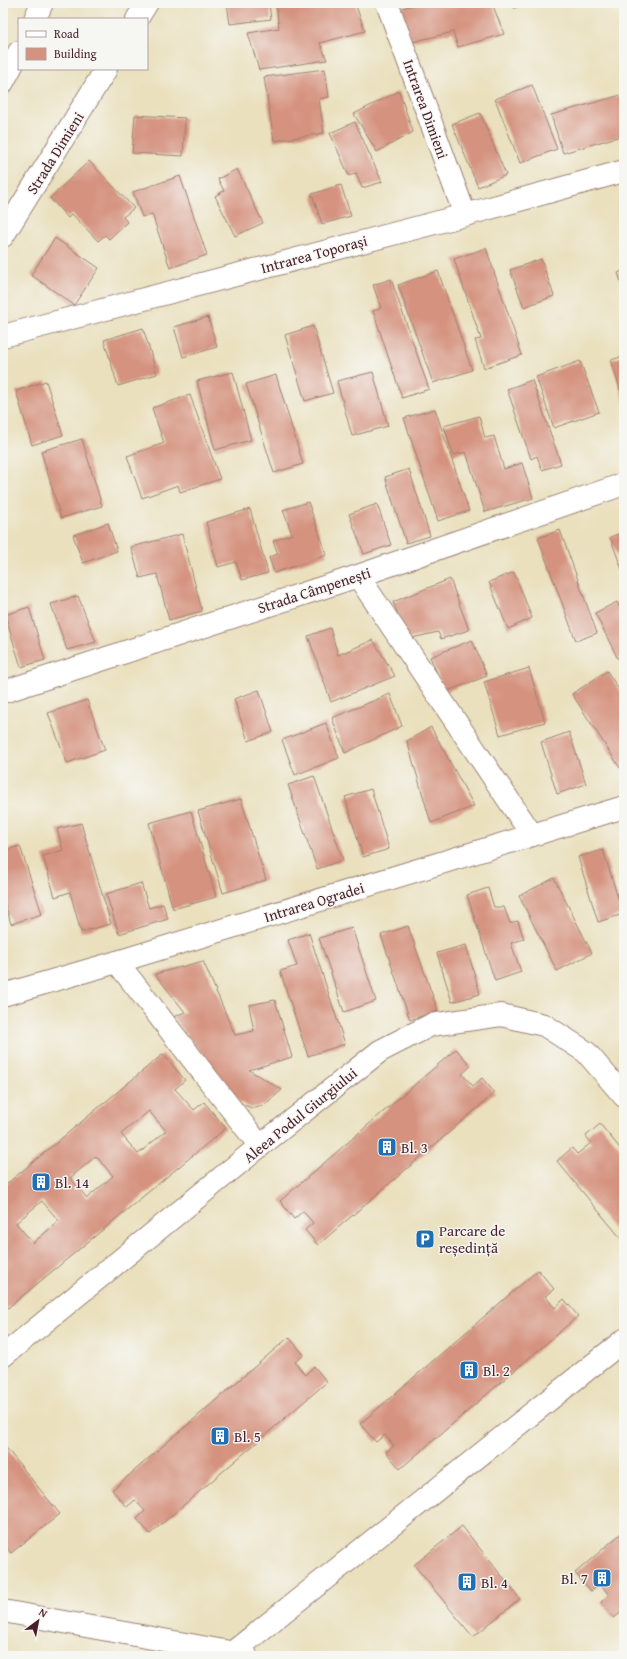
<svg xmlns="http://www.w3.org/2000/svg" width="627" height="1659" viewBox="0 0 627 1659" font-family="'Gentium Book Plus',serif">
<rect width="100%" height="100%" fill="#f6f6f2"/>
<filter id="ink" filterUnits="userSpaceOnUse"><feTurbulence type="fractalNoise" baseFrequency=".025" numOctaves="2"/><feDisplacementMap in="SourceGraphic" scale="8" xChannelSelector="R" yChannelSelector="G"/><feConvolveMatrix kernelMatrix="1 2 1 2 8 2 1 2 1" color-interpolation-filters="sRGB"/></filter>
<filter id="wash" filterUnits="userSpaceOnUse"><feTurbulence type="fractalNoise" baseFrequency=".012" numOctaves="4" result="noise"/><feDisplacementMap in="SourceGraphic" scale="16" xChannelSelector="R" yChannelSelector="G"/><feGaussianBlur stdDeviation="0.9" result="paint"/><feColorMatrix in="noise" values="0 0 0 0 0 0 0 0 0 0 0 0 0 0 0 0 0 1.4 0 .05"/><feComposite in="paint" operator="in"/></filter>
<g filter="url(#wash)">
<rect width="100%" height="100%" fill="#eae0bd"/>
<g id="blocks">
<g fill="#d5937f" fill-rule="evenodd">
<path d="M227 3H269L271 19 230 24Z"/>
<path d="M276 3H355L365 31 320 43 327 60 259 70 248 33 279 28Z"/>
<path d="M419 3H492L504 34 458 47 453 32 412 42 399 9Z"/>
<path d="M512 3H529L514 8Z"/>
<path d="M325 69 329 97 319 99 324 133 274 141 264 77Z"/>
<path d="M532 85 557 149 520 163 495 99Z"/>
<path d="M399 91 413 132 377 152 354 114Z"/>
<path d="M621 95 624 105V135L563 153 551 115Z"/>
<path d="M480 113 506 175 478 187 452 124Z"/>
<path d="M135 115 185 118 183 156 132 153Z"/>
<path d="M355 122 382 182 362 188 356 173 349 176 330 133Z"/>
<path d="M89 161 134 208 123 217 127 222 109 239 105 235 98 241 72 214 68 218 50 198Z"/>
<path d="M237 169 263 223 235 236 215 196 224 191 218 179Z"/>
<path d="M180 176 207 255 170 268 152 214 142 217 133 192Z"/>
<path d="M341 185 351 216 322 224 312 194Z"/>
<path d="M55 238 99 268 74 305 31 275Z"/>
<path d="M486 248 522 355 484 368 475 340 481 339 454 259Z"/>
<path d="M541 259 554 296 524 307 510 270Z"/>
<path d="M624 270V291L618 273Z"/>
<path d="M438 271 472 370 433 383 398 285Z"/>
<path d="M391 279 429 389 402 398 373 311 381 308 373 285Z"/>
<path d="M208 317 217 347 183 357 174 327Z"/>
<path d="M313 326 333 393 305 401 285 335Z"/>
<path d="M143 328 157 374 118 386 104 340Z"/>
<path d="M624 356V402L611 360Z"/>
<path d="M580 361 599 412 554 428 536 377Z"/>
<path d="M233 372 251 440 215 450 197 381Z"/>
<path d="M373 372 388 426 352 436 337 381Z"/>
<path d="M276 375 303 464 274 473 246 384Z"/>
<path d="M532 380 561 464 542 470 537 456 531 459 507 389Z"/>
<path d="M46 381 63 435 32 445 16 391Z"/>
<path d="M190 395 220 479 180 492 178 485 142 498 127 456 164 443 152 408Z"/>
<path d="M435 409 469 511 438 521 404 418Z"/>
<path d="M479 416 485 438 494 436 504 469 522 463 533 498 485 512 466 452 453 455 444 426Z"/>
<path d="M82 439 102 506 61 518 41 451Z"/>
<path d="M409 469 430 536 406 543 385 477Z"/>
<path d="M308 502 327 555 274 573 269 557 278 554 273 541 292 534 283 510Z"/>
<path d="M377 504 391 545 364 554 349 514Z"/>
<path d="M250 509 268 573 242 580 236 562 218 567 206 522Z"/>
<path d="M108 523 117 551 83 563 73 535Z"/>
<path d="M560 530 597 633 576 641 538 538Z"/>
<path d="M624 532V575L610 537Z"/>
<path d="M182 534 202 611 169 620 157 574 140 578 131 547Z"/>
<path d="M514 572 532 618 508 629 489 582Z"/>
<path d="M450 579 469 630 441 639 438 632 408 639 393 602Z"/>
<path d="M78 596 96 642 67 650 51 604Z"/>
<path d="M617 602 624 615V656L618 659 595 613Z"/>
<path d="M29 607 45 660 21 667 5 615Z"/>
<path d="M330 628 338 655 373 640 395 676 331 702 308 636Z"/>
<path d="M472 640 487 676 445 692 430 657Z"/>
<path d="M529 668 545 722 500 735 484 682Z"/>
<path d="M607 671 624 697V765L620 768 572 694Z"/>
<path d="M259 690 273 732 248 741 234 699Z"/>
<path d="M390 694 402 726 345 753 332 718Z"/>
<path d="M87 700 105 750 67 763 48 713Z"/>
<path d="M326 723 339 758 295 775 282 740Z"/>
<path d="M431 727 474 806 431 823 407 741Z"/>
<path d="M569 732 586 784 557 794 541 742Z"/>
<path d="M314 776 343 860 317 869 288 785Z"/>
<path d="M371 789 389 849 363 857 345 797Z"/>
<path d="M241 799 266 880 223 893 198 811Z"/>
<path d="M191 811 216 897 173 909 149 823Z"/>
<path d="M81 823 111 924 81 932 70 892 55 897 43 856 63 850 57 829Z"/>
<path d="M20 846 42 914 11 924 3 897V851Z"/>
<path d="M603 850 623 914 598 922 578 857Z"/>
<path d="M554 878 592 953 557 971 519 896Z"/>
<path d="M141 883 149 908 163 904 168 919 119 934 106 894Z"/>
<path d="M488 888 494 907H504L510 923 518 921 524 939 511 943 521 972 495 981 467 895Z"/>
<path d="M408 926 438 1011 410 1020 381 935Z"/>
<path d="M352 928 376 1001 344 1012 319 938Z"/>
<path d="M309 933 345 1044 308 1056 280 971 297 966 288 940Z"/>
<path d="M466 945 480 994 452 1002 437 953Z"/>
<path d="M203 961 235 1035 254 1031 249 1005 275 1000 292 1057 249 1070 282 1090 264 1105 251 1108 239 1102 173 1017 185 1012 155 974Z"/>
<path d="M456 1049 471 1066 462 1074 473 1086 482 1078 495 1093 318 1245 305 1230 313 1223 303 1211 294 1219 280 1201Z"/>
<path d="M163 1054 185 1080 175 1089 194 1110 204 1102 226 1128 3 1312V1268L5 1266 3 1264V1187ZM149 1111 166 1131 138 1154 121 1134ZM96 1156 113 1176 87 1198 70 1178ZM42 1201 59 1221 33 1243 16 1223Z"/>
<path d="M600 1124 624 1153V1242L557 1161 572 1148 577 1154 591 1143 586 1136Z"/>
<path d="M538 1270 554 1289 545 1296 555 1308 564 1299 578 1316 400 1469 386 1452 394 1446 385 1435 376 1442 360 1424Z"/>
<path d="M289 1337 304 1355 295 1362 305 1375 314 1366 327 1382 150 1534 137 1519 145 1511 135 1500 127 1507 112 1490Z"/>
<path d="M3 1444 60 1514 11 1553 3 1543Z"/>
<path d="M462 1526 520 1599 473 1637 414 1565Z"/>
<path d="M624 1531V1610L614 1618 601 1602 609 1595 600 1584 591 1591 575 1573Z"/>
</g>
</g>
</g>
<g filter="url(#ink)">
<use href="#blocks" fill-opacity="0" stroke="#9a8074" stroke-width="1"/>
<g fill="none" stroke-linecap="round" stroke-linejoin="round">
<defs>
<g id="minor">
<path d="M387 3 465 215"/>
<path d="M35 19 42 3"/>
<path d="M137 19 147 3"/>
<path d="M3 82 19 52"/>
<path d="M3 236 106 69"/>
<path d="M3 336 465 215 624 171"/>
<path d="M358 576 532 835"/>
<path d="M3 692 358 576 624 484"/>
<path d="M117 962 260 1146"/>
<path d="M3 995 117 962 624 807"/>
<path d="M3 1356 260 1146 380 1051 431 1025 501 1015 544 1025 586 1052 624 1096"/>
<path d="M3 1611 246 1655"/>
<path d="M232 1656V1653L624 1340"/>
</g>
</defs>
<use href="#minor" stroke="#9a8074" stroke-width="24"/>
<use href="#minor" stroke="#fff" stroke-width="22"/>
</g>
</g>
<defs>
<symbol id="building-square" viewBox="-11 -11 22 22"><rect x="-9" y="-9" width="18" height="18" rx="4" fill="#1f6fb2" stroke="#f6f6f2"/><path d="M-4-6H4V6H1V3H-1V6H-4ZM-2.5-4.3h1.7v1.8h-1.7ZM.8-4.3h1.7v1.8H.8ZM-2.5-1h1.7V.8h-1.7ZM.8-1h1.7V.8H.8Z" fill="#fff"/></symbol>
<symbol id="parking-square" viewBox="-11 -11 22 22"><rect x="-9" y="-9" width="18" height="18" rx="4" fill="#1f6fb2" stroke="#f6f6f2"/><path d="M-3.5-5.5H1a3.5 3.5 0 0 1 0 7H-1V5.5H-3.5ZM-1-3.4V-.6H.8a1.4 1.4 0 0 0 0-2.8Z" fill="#fff"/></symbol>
</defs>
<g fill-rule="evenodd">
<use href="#building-square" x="376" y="1136" width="22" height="22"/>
<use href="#building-square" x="30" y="1171" width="22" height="22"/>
<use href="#parking-square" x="414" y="1228" width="22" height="22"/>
<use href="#building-square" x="458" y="1359" width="22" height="22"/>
<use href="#building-square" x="209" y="1425" width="22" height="22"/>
<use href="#building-square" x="591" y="1567" width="22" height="22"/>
<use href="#building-square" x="456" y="1571" width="22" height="22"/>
</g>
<g text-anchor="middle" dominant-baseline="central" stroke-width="3" stroke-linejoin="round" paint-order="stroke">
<g font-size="15" fill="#4a1f2b" stroke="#f6f6f2">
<text transform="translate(426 109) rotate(70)">Intrarea Dimieni</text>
<text transform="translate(55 153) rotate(-58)">Strada Dimieni</text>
<text transform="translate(314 254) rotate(-15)">Intrarea Toporași</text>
<text transform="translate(314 590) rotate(-18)">Strada Câmpenești</text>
<text transform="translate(314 902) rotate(-17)">Intrarea Ogradei</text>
<text transform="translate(300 1115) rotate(-39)">Aleea Podul Giurgiului</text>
</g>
<g font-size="15" fill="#4a1f2b" stroke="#f6f6f2" text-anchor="start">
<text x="401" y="1147">Bl. 3</text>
<text x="55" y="1182">Bl. 14</text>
<text x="439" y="1230">Parcare de<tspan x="439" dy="17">reședință</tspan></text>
<text x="483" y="1370">Bl. 2</text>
<text x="234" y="1436">Bl. 5</text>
<text x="588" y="1578" text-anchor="end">Bl. 7</text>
<text x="481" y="1582">Bl. 4</text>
</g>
</g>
<rect width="627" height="1659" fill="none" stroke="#f6f6f2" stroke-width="16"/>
<rect x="18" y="18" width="130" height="52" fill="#f6f6f2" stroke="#b1a0a2"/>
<rect x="26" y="31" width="20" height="6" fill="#ffffff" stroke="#b1a0a2"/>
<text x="54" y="38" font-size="12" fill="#4a1f2b">Road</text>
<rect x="26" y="48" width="20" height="12" fill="#d5937f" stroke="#b1a0a2"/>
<text x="54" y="58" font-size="12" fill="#4a1f2b">Building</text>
<g transform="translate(38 1621) rotate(32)" stroke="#f6f6f2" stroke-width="3" paint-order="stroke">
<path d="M0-3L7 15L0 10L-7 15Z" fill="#4a1f2b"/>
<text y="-6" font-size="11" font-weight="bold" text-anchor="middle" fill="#4a1f2b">N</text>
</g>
</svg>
